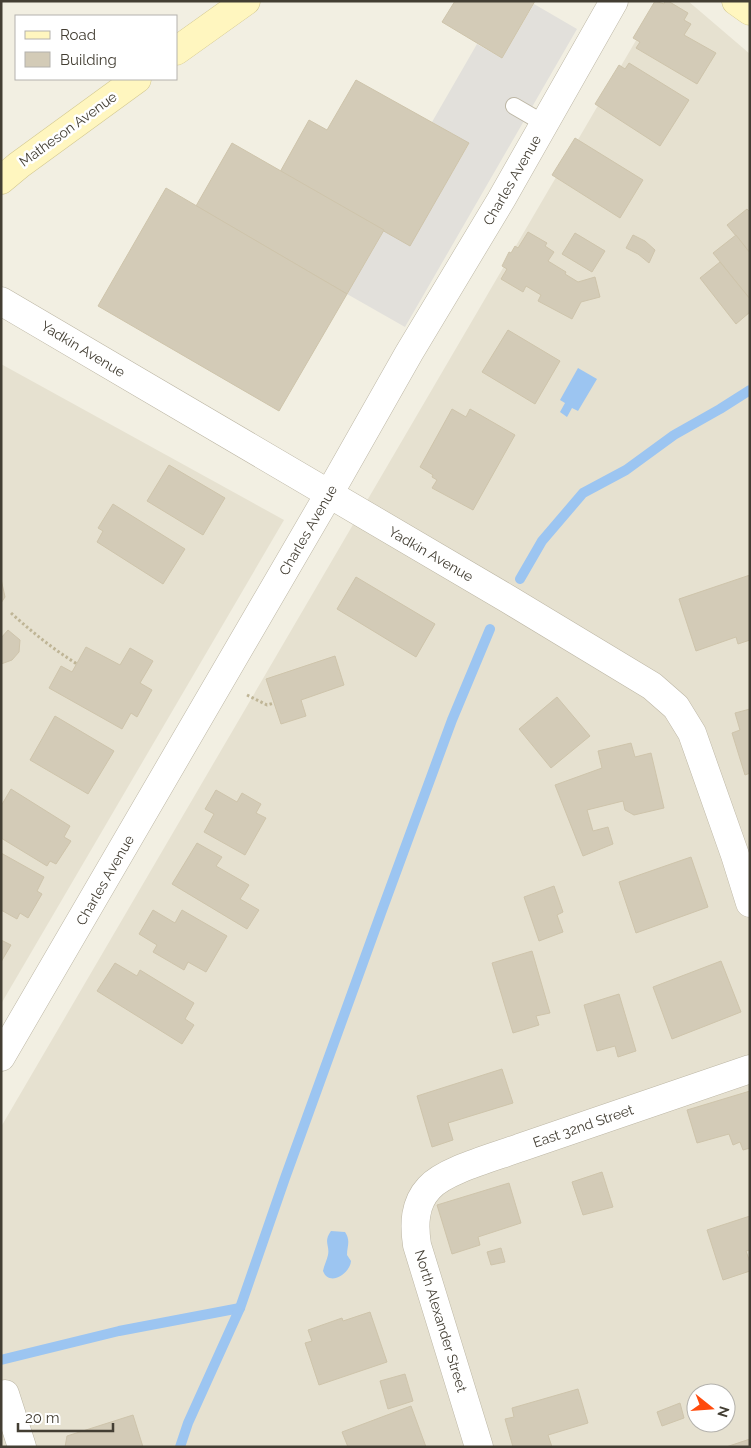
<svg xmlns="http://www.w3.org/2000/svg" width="751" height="1448" viewBox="0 0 751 1448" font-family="Raleway,sans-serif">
<rect width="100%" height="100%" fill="#f2efe2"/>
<g fill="#e6e1d0" fill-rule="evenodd">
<path d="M659 1H688L750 54V1447H1V1127ZM696 1393H726V1423H696Z"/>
<path d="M1 364 284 520 1 1004Z"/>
</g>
<path fill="#e2e0db" d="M534 4 577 29 405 327 347 294 384 230 410 245 469 144 432 122 477 44 502 58Z"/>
<g fill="#9cc5f1">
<path d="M578 368 597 379 578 411 572 408 567 417 560 412 565 403 560 400Z"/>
<path d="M331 1231 345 1232C351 1241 347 1246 347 1255L351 1261C350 1274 329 1287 323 1271 324 1265 327 1260 328 1255 330 1245 323 1242 331 1231Z"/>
</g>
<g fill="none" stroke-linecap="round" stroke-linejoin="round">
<g stroke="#9cc5f1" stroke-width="10">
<path d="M520 579 542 541 583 493 626 470 674 435 720 409 750 390"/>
<path d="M1 1360 119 1331 240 1308"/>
<path d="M180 1447 188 1423 240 1308 285 1178 381 913 452 720 490 629"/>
</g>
</g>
<g fill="#d3cbb7" stroke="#cec4ab">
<path d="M455 1H535L502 58 442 22Z"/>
<path d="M655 1 664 4 665 1H668L688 13 684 20 691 24 684 35 716 53 697 84 636 48 640 42 633 38Z"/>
<path d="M629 63 689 100 660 146 595 104 619 65 625 69Z"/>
<path d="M356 80 469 143 410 246 280 172 309 120 327 130Z"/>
<path d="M575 138 643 180 620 218 552 175Z"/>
<path d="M232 143 384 230 347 294 196 206Z"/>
<path d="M166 188 347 294 279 411 98 306Z"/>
<path d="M747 209 750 212V253L727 225Z"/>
<path d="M528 232 547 243 545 246 554 252 548 261 566 272 565 274 578 282 595 277 600 297 581 302 572 319 538 301 541 295 526 286 523 292 501 279 507 269 502 266 509 252 511 253 515 246 518 248Z"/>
<path d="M575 233 605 251 592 272 562 254Z"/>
<path d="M633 235 645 241 655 250 649 263 638 254 626 248Z"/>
<path d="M736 235 750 253V299L713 253Z"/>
<path d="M720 262 750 299V312L736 324 700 278Z"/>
<path d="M508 330 560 361 535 404 482 372Z"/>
<path d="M452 409 466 417 470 409 515 435 473 510 432 488 437 480 432 477 433 475 420 467Z"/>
<path d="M169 465 225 498 203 535 147 501Z"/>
<path d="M113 504 185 549 163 584 97 542 103 531 98 528Z"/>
<path d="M750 575V640L738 644 736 637 696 651 679 599Z"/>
<path d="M356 577 435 624 416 657 337 609Z"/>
<path d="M1 579 5 597 1 603Z"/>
<path d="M8 630 20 640 19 652 12 660 1 664V638Z"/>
<path d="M86 647 120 665 130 648 153 661 140 683 152 690 137 717 131 713 122 729 49 688 61 666 72 672Z"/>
<path d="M335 656 344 685 301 700 306 716 281 724 266 679Z"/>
<path d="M557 697 590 736 551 768 519 729Z"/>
<path d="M750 709V773L745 775 732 733 740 730 735 713Z"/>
<path d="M55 716 114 751 88 794 30 760Z"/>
<path d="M631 743 635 757 651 753 664 808 634 815 625 810 623 801 587 810 593 831 608 827 613 844 583 856 555 785 602 768 598 751Z"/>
<path d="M11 789 70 826 64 837 71 841 56 864 50 861 47 866 1 838V806Z"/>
<path d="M216 790 237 802 242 793 261 804 256 813 266 818 245 855 204 832 214 814 205 809Z"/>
<path d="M197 843 222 857 216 866 249 885 240 899 259 910 247 929 172 884Z"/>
<path d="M1 853 44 877 37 891 42 894 28 918 20 913 17 919 1 910Z"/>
<path d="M691 857 708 907 636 933 619 882Z"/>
<path d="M554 886 563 912 557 915 563 932 539 941 524 897Z"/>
<path d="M153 910 175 923 182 910 227 936 206 972 188 962 184 970 153 952 157 945 139 934Z"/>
<path d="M1 940 11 945 1 962Z"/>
<path d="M532 951 550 1013 536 1016 539 1025 513 1033 492 963Z"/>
<path d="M721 961 741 1012 672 1039 653 987Z"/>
<path d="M115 963 137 976 140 970 194 1003 185 1019 194 1025 182 1044 97 991Z"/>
<path d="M619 994 636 1051 618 1057 615 1046 597 1051 584 1005Z"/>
<path d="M502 1069 513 1103 448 1123 453 1140 432 1147 417 1096Z"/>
<path d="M750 1091V1148L743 1150 740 1142 733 1145 729 1134 697 1143 687 1110Z"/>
<path d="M602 1172 613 1207 583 1215 572 1182Z"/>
<path d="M509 1183 521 1223 478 1237 480 1245 452 1254 437 1205Z"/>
<path d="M750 1216V1250L746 1251 750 1262V1271L723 1280 707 1230Z"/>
<path d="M501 1248 505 1262 491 1265 487 1252Z"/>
<path d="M370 1312 387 1362 319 1385 305 1343 312 1341 308 1330 342 1318 343 1321Z"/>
<path d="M405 1374 413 1401 388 1409 380 1381Z"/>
<path d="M578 1389 588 1423 548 1435 552 1447H513L505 1419 514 1417 512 1408Z"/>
<path d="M680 1403 684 1418 662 1426 657 1412Z"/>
<path d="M411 1406 426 1447H348L342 1432Z"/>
<path d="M133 1415 143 1447H65L67 1436Z"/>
<path d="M750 1439V1447H726Z"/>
</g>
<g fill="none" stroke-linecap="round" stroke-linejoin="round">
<defs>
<path id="lane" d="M514 106 545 124"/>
<g id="street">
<path d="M1 301 508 599 652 686 676 707 692 733 735 855 750 903"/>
<path d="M1 1057 329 494 409 353 501 200 614 1"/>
<path d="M5 1394 22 1447"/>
<path d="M479 1447 417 1245C414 1225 414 1204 429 1188 445 1170 495 1157 519 1148 596 1121 673 1096 750 1069"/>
</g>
<g id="secondary">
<path d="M736 1 750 11"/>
<path d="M176 51 246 1"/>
<path d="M1 180 19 165 137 79"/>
</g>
</defs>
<use href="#lane" stroke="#bdb7a5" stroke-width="18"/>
<use href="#street" stroke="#bdb7a5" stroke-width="29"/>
<use href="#secondary" stroke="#d3c890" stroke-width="29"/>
<g stroke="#bfb596" stroke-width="3" stroke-dasharray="2.5 2.5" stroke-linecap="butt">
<path d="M11 613C32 632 53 649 77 664"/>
<path d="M247 695 267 705 274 703"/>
</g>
<use href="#lane" stroke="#fff" stroke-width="16"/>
<use href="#street" stroke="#fff" stroke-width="28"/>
<use href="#secondary" stroke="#fff6bf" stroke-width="28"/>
</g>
<g text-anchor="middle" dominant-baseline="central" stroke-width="5" stroke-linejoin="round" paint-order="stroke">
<g font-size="14" fill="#433e33" stroke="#fff">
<text transform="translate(68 129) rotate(-36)">Matheson Avenue</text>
<text transform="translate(512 180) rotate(-60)">Charles Avenue</text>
<text transform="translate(83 349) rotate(31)">Yadkin Avenue</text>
<text transform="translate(308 530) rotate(-60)">Charles Avenue</text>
<text transform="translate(431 554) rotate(30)">Yadkin Avenue</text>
<text transform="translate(105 880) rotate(-60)">Charles Avenue</text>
<text transform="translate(583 1126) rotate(-19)">East 32nd Street</text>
<text transform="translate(441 1321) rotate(73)">North Alexander Street</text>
</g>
</g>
<rect width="751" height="1448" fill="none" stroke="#433e33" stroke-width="5"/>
<rect x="15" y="15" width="162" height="65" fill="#ffffff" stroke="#b4b2ad"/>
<rect x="25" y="31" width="25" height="8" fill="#fff6bf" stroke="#b4b2ad"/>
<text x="60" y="40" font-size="15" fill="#433e33">Road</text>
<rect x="25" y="52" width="25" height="15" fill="#d3cbb7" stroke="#b4b2ad"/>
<text x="60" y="65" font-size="15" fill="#433e33">Building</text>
<g transform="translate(711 1408) rotate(107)"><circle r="24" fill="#ffffff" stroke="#b4b2ad"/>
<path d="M0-4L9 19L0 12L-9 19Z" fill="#ff4a0c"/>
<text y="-8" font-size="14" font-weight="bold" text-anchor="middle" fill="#433e33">N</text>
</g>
<path d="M18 1423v8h95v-8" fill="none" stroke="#433e33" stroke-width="2.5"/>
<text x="25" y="1423" font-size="15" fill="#433e33" stroke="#ffffff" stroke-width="4" paint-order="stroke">20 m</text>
</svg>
